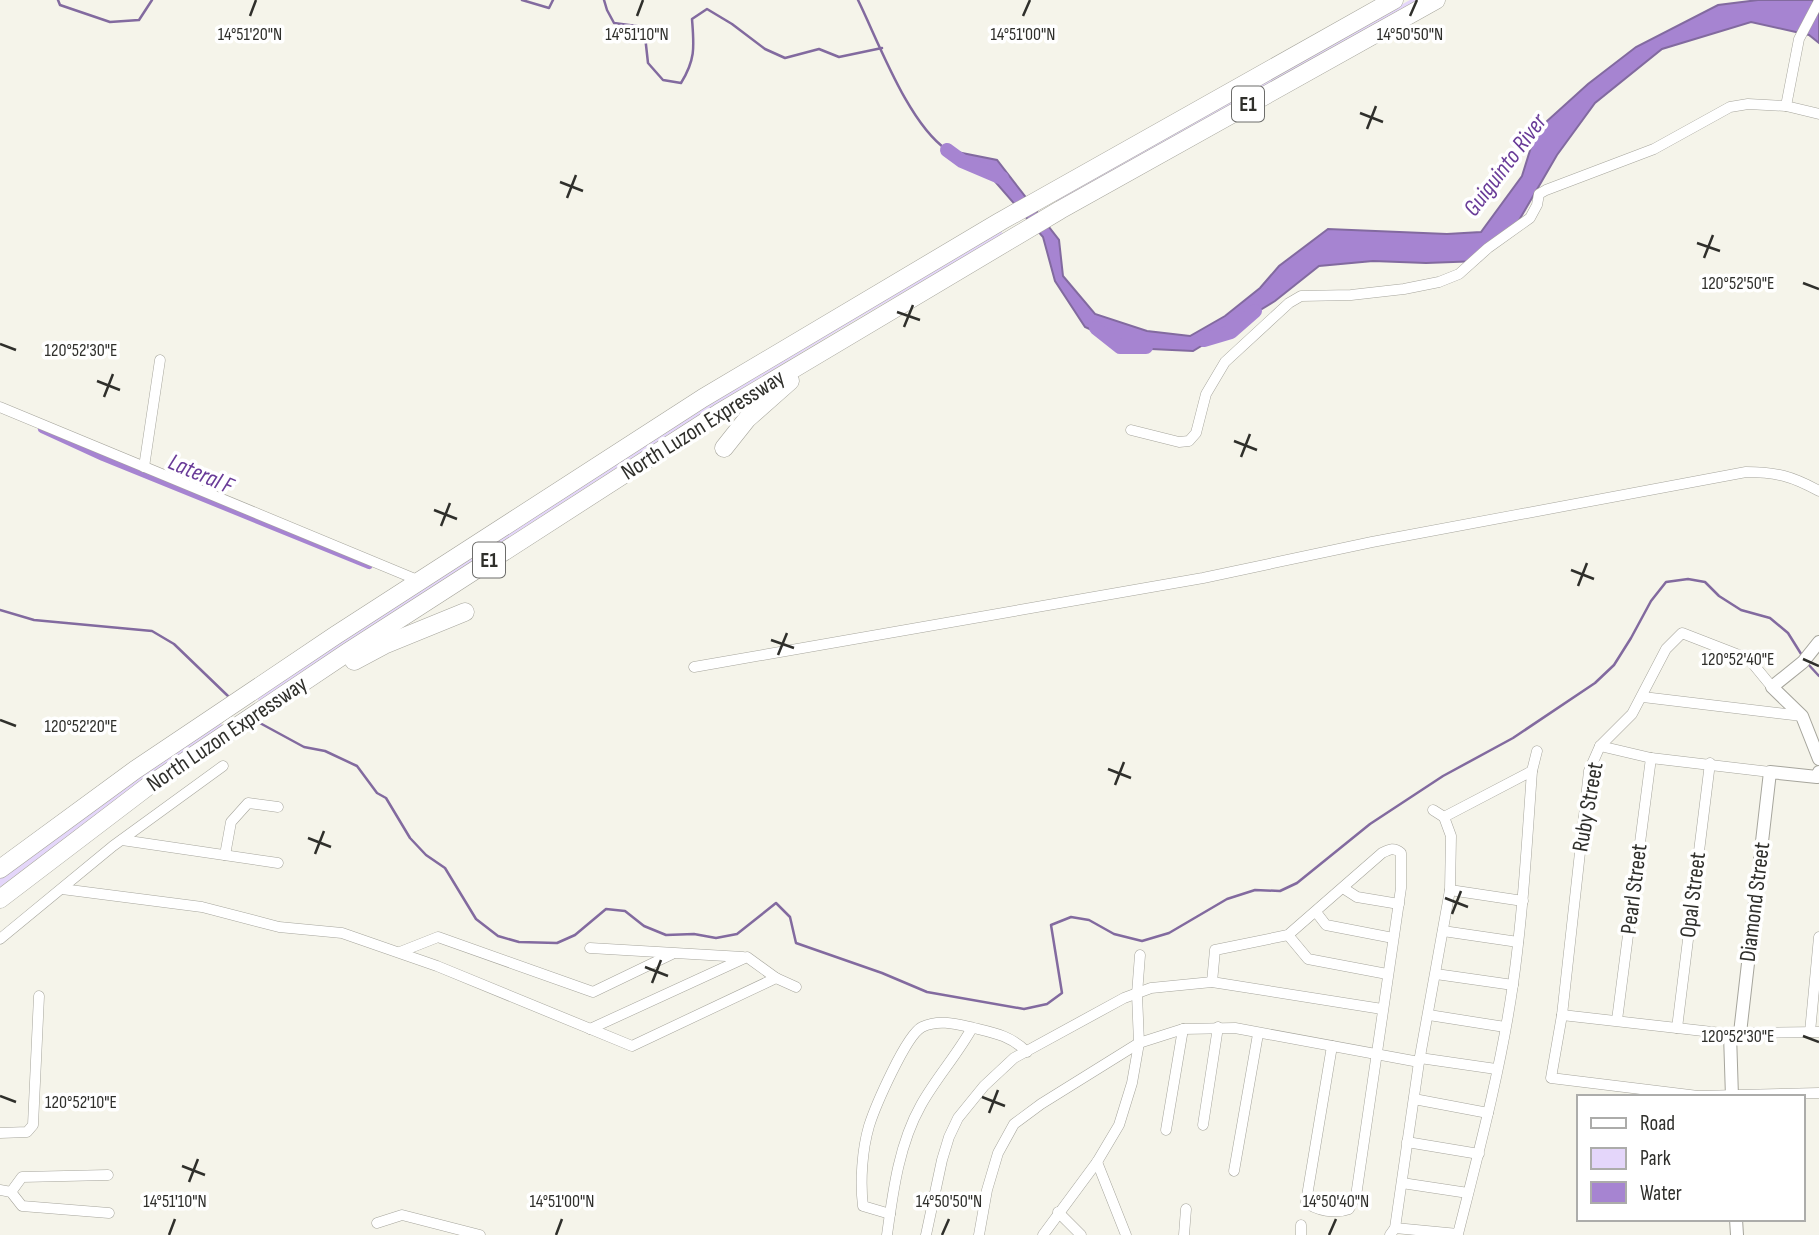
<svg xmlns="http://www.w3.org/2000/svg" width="1819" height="1235" viewBox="0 0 1819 1235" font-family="'Sofia Sans Condensed',sans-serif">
<rect width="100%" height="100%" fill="#f5f4ea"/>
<g fill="#e4d6fa">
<path d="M1410 0H1424L1058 204 1055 197Z"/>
<path d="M1000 230 1005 236C865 310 730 396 596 481 484 554 370 626 259 701L255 696 598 470Z"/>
<path d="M219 719 223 727 95 816 0 887V876Z"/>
</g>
<path fill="#a684d1" stroke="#826a9f" stroke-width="2" d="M1758 0H1812L1819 5V43L1809 35 1751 22 1662 49 1595 103 1557 155 1518 222 1480 261 1426 263 1373 261 1319 266 1275 301 1193 351 1130 348 1085 327 1055 281 1043 237 979 163 947 150 997 160 1059 240 1063 276 1095 314 1147 331 1190 336 1225 316 1260 288 1279 266 1328 229 1447 234 1481 232 1522 176 1536 131 1588 84 1636 47 1718 5Z"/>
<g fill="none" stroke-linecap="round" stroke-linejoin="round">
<g stroke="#826a9f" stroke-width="2.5">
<path d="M58 0 60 5 110 22 139 20 152 0"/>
<path d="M522 0 549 8 553 0"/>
<path d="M604 0 607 10 614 23 644 27 648 63 663 80 681 83C696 59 694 46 692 19L707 9 732 24 765 49 785 58 819 49 839 57 882 48"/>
<path d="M858 0C879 43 908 123 947 150"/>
<path d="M0 610 34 620 152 631 174 644 229 697"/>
<path d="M1807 663 1819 676"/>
<path d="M258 722 304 747 325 751 357 766 377 793 386 798 410 838 426 855 445 868 476 919 498 936 519 942 557 943 575 935 606 909 625 911 644 926 666 935 694 934 716 938 737 934 776 903 790 917 796 943 882 973 927 992 1024 1009 1047 1004 1062 993 1051 925 1071 917 1089 920 1114 934 1142 941 1169 933 1227 899 1255 890 1280 891 1297 883 1370 824 1443 776 1513 738 1595 683 1614 665 1631 638 1651 601 1666 582 1688 579 1705 582 1719 596 1741 610 1770 618 1788 633 1803 657"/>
</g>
<path stroke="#a684d1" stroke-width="8" d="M42 429 103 457 369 565"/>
<g stroke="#a684d1" stroke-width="14">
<path d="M947 150 962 161 1002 178"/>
<path d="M1096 328 1120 347H1146"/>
<path d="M1204 340 1231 332 1255 311"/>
</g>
<defs>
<g id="minor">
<path d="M1819 1 1799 39 1786 106 1819 114"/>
<path d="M0 407 420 581"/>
<path d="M1131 430 1179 442 1189 441 1196 433 1206 394 1225 362 1289 303 1301 296 1351 295 1404 289 1439 282 1459 274 1488 248 1530 218 1537 205 1539 194 1546 190 1654 149 1730 107 1748 104 1786 106"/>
<path d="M144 467 160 360"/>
<path d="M694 667 1203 578 1372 542 1746 472C1776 472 1792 476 1819 491"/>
<path d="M1772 687 1749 659 1682 633 1666 649 1632 714 1600 746 1589 771 1562 1015 1551 1078 1698 1096 1819 1093"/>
<path d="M1643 697 1802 716"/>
<path d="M1600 746 1651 758 1770 772"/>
<path d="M1444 817 1532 771"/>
<path d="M122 840 278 863"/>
<path d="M225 855 231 822 248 803 278 807"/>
<path d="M1343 888 1357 897 1399 904"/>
<path d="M62 889 202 907 279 927 342 933 437 966 632 1046 776 978"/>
<path d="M1450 890 1523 901"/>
<path d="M1316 912 1326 925 1393 938"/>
<path d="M1443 931 1518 942"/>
<path d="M1288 935 1308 959 1387 974"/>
<path d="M0 939 113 846 223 766"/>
<path d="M590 948 743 957"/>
<path d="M400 952 438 937 593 992 672 954"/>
<path d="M1436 974 1513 985"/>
<path d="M1212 982 1215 950 1288 935 1382 853C1390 849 1394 847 1401 853V888L1356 1196 1349 1209C1336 1214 1316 1211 1306 1202L1332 1046"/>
<path d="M1429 1015 1505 1027"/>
<path d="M1562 1015 1730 1034"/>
<path d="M1617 1020 1651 758"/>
<path d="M1677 1028 1710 763"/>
<path d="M590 1029 747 957 776 978 796 987"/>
<path d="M1810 1032 1819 937"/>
<path d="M1740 1033 1819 1032"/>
<path d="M1420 1058 1496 1069"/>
<path d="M1414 1099 1488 1113"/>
<path d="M1203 1125 1218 1027"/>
<path d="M1166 1130 1183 1029"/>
<path d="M0 1133 27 1132 33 1125 39 996"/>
<path d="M1407 1142 1479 1154"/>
<path d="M1097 1162 1126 1235"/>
<path d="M1234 1171 1258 1034"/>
<path d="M1402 1183 1468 1193"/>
<path d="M0 1190 11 1192 22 1206 109 1213"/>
<path d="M11 1192 22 1177 108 1175"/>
<path d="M1058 1212 1081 1235"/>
<path d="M890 1214 863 1206C860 1182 862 1150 869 1126 875 1107 906 1035 922 1027 939 1019 956 1024 974 1028 995 1033 1011 1036 1027 1052"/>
<path d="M377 1223 402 1215 480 1235"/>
<path d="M1395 1228 1458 1234C1479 1151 1501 1068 1513 984 1523 913 1527 842 1532 771L1537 751"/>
<path d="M887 1235C893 1191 899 1144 921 1105 936 1078 957 1055 972 1028"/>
<path d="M926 1235 942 1160 949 1137 958 1118 984 1086 1014 1058 1124 998 1151 988 1212 982 1382 1009"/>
<path d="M979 1235 987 1190 998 1153 1014 1124 1041 1104 1139 1043 1183 1029 1235 1028 1419 1062"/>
<path d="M1043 1235 1097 1162 1119 1125 1132 1083 1139 1043 1137 994 1140 955"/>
<path d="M1184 1235 1186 1209"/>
<path d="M1301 1235V1225"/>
<path d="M1390 1235 1395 1228 1419 1062 1450 890 1451 836 1444 817 1433 810"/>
</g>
<g id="tertiary">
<path d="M1819 642 1803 662 1772 687 1802 716 1819 759"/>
<path d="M1732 1097 1730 1034 1740 1033 1770 772 1817 777 1819 772"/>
<path d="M1736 1219 1737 1235"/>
</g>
<g id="motorway">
<path d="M724 448 747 419 790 381"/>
<path d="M354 661 384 645 465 612"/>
<path d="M0 869 135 770 336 635 703 398 1001 221 1394 0"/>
<path d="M0 899 147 787 348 652 719 413 1060 210 1436 0"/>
</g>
</defs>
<use href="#minor" stroke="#a6a59c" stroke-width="11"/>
<use href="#tertiary" stroke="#a6a59c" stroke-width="14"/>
<use href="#motorway" stroke="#a6a59c" stroke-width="19"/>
<use href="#minor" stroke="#fff" stroke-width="10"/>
<use href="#tertiary" stroke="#fff" stroke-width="12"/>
<use href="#motorway" stroke="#fff" stroke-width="18"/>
</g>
<path fill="none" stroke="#2f2f2b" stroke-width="2.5" d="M250 16 256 0M637 16 643 0M1023 16 1030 0M1410 16 1417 0M1360 113 1383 122M1367 129 1376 106M560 182 583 191M567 198 576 175M1697 243 1720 251M1704 258 1713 235M1803 283 1819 289M897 312 920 320M904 327 913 305M0 344 16 350M97 381 120 390M104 397 113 374M1234 441 1257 450M1241 457 1250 434M434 510 457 519M441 526 450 503M1571 570 1594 579M1578 586 1587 563M771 640 794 648M778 655 787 633M1803 659 1819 666M0 720 16 726M1108 769 1131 778M1115 785 1124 762M308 838 331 847M315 854 324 831M1445 898 1468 907M1452 914 1461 891M645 967 668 976M652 983 661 960M1803 1036 1819 1042M0 1096 16 1102M982 1097 1005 1106M989 1113 998 1090M182 1166 205 1175M189 1182 198 1159M169 1235 175 1219M556 1235 562 1219M942 1235 949 1219M1329 1235 1336 1219"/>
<g text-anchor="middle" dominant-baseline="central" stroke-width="7" stroke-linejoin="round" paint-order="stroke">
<g fill="#fff" stroke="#6d6d6b" stroke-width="2">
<rect x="1232" y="86.5" width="32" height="35" rx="5"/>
<rect x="473" y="542.5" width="32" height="35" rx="5"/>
</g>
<g font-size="21" font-weight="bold" fill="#2f2f2b">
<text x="1248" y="104">E1</text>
<text x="489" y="560">E1</text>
</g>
<g font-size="23" fill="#2f2f2b" stroke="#fff">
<text transform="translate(703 425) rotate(-32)">North Luzon Expressway</text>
<text transform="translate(227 734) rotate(-34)">North Luzon Expressway</text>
<text transform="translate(1588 807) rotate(-80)">Ruby Street</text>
<text transform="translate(1634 889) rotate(-83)">Pearl Street</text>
<text transform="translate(1693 895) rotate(-83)">Opal Street</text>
<text transform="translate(1755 902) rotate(-83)">Diamond Street</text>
</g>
<g font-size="24" font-style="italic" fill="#693b98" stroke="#fff">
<text transform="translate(1505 165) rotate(-53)">Guiguinto River</text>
<text transform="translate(201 474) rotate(23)">Lateral F</text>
</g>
</g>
<g font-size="18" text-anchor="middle" fill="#2f2f2b" stroke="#fff" stroke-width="7" stroke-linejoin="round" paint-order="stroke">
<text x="250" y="40">14°51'20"N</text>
<text x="637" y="40">14°51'10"N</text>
<text x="1023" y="40">14°51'00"N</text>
<text x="1410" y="40">14°50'50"N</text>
<text x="1738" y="289">120°52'50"E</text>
<text x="81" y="356">120°52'30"E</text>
<text x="1738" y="665">120°52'40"E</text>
<text x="81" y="732">120°52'20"E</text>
<text x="1738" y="1042">120°52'30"E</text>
<text x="81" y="1108">120°52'10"E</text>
<text x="175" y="1207">14°51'10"N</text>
<text x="562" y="1207">14°51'00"N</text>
<text x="949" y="1207">14°50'50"N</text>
<text x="1336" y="1207">14°50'40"N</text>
</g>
<rect x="1577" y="1095" width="228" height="126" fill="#ffffff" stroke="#acacaa" stroke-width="2"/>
<rect x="1591" y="1118" width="35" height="10" fill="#ffffff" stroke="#acacaa" stroke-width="2"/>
<text x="1640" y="1130" font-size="21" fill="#2f2f2b">Road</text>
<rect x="1591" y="1148" width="35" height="21" fill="#e4d6fa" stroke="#acacaa" stroke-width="2"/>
<text x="1640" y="1165" font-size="21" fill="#2f2f2b">Park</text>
<rect x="1591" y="1182" width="35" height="21" fill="#a684d1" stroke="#acacaa" stroke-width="2"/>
<text x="1640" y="1200" font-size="21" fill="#2f2f2b">Water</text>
</svg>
